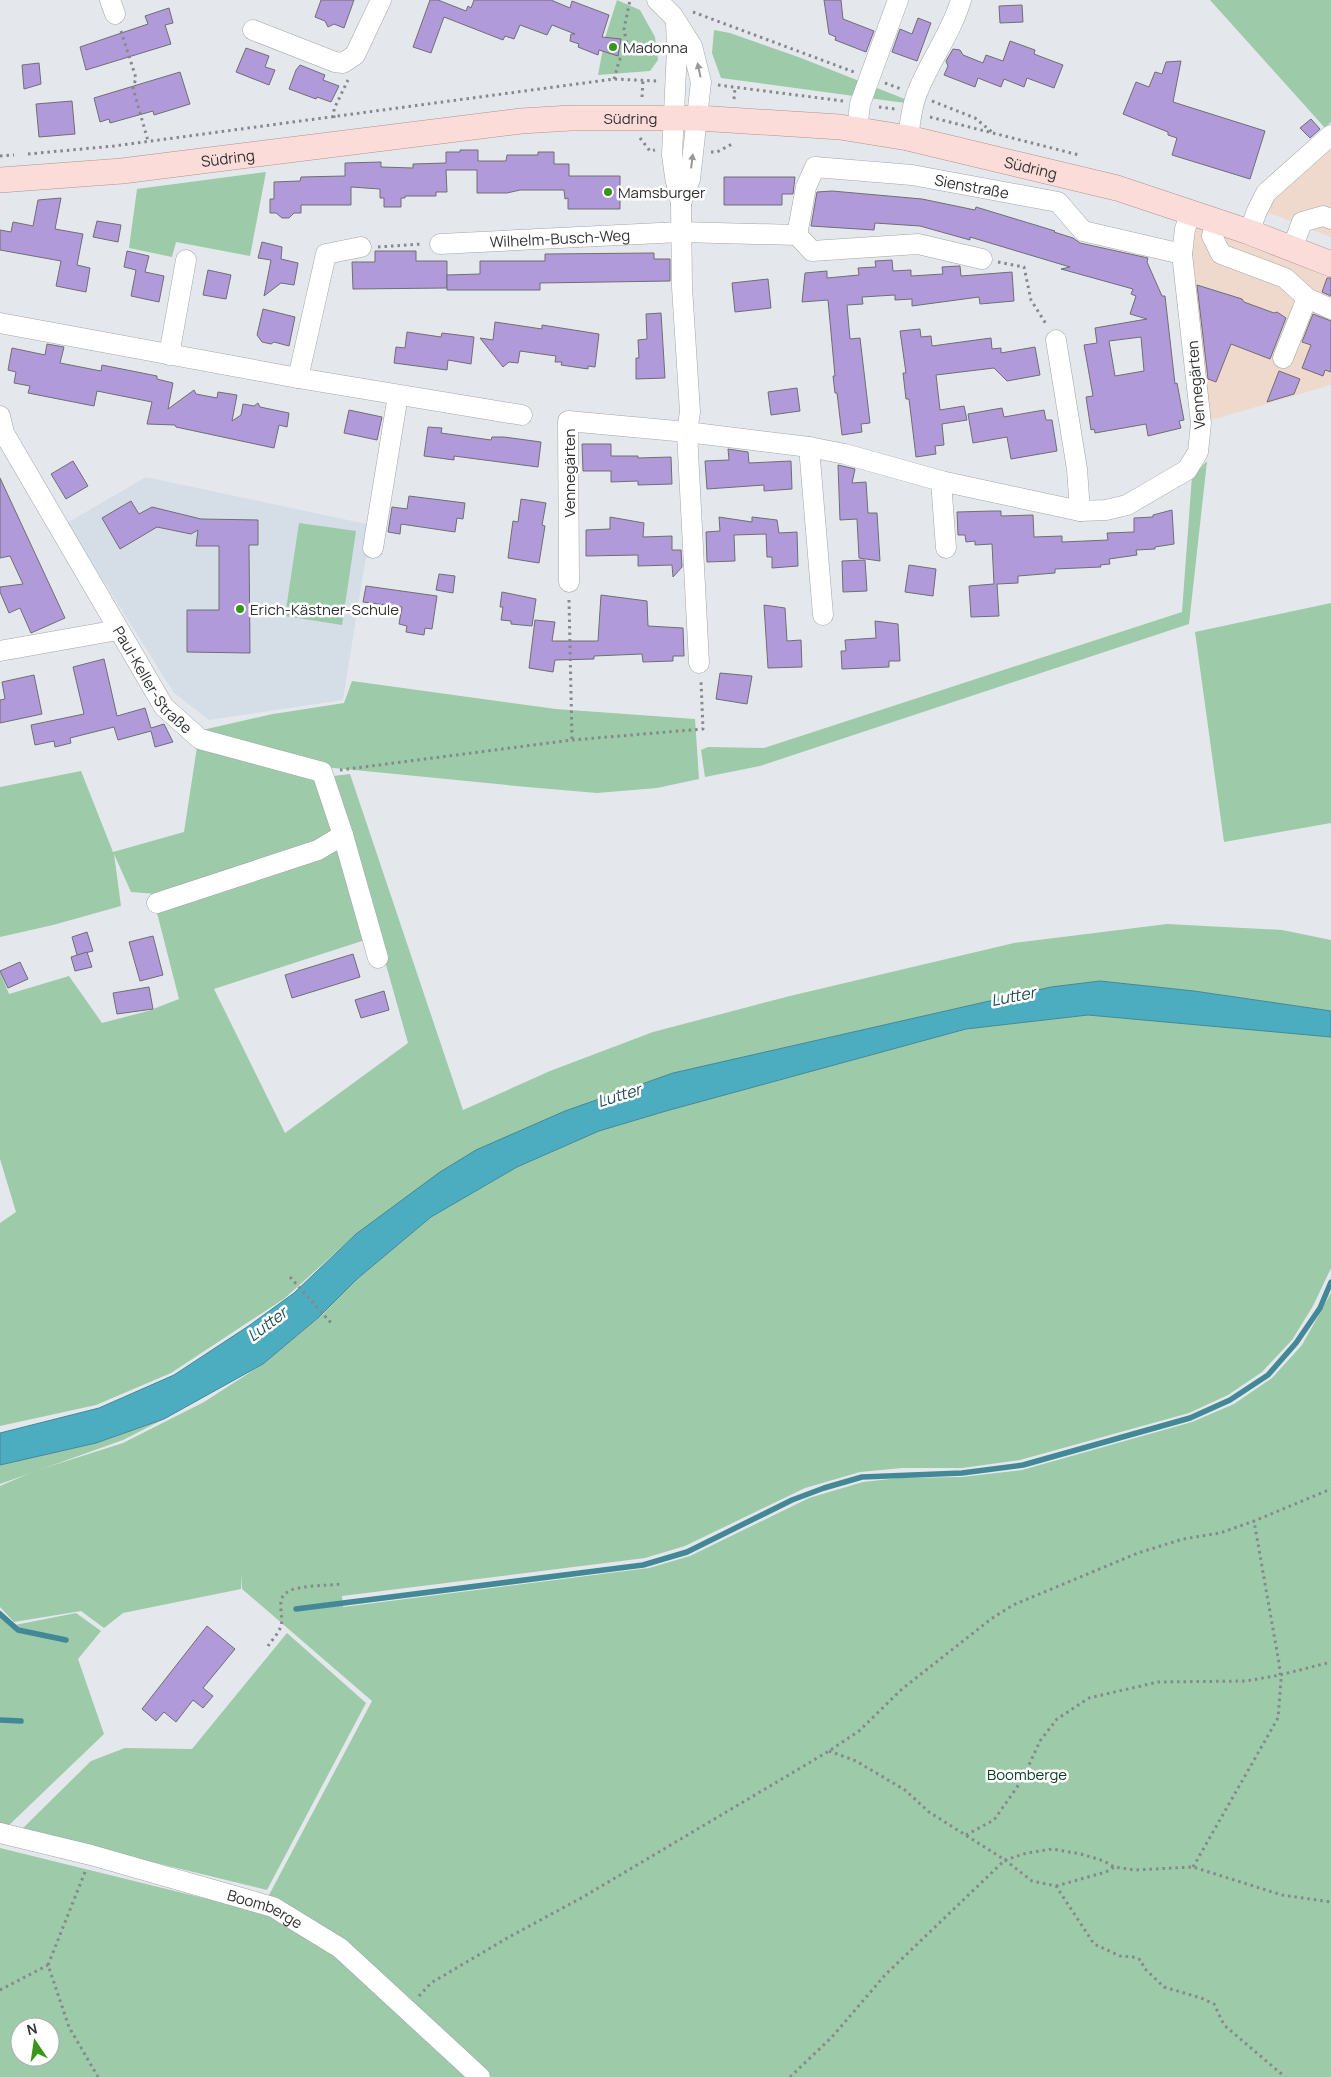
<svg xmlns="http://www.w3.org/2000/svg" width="1331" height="2077" viewBox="0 0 1331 2077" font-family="Manrope,sans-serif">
<rect width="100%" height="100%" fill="#e4e8ec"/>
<g fill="#efd8cc">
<path d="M1331 145V237L1267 212 1273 198Z"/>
<path d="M1197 226 1331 278V385L1208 421 1188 257Z"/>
</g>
<path fill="#d5dde7" d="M146 477 371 525 343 700 209 720 174 693 67 523Z"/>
<g fill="#9dcaa8" fill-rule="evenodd">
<path d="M617 0 640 10 655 37 658 60 650 71 598 75 605 38Z"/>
<path d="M1210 0H1331V122L1325 128Z"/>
<path d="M714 30 730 33 801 58 920 105 721 78 712 53Z"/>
<path d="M266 172 250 256 176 242 172 257 129 248 137 189Z"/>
<path d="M1207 461 1189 624 760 766 705 777 701 750 708 747 764 748 1182 612 1192 476Z"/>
<path d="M299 523 356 531 342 625 285 616Z"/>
<path d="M1331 603V823L1224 842 1195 632Z"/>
<path d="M352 681 556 709 695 719 699 779 657 788 597 793 527 787 324 767 198 731 273 714 344 703Z"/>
<path d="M197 747 313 775 333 837 169 895 131 892 114 854 121 906 53 925 0 937V787L81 771 113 852 184 832Z"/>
<path d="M350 774 463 1110 550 1071 653 1032 790 996 1014 943 1167 924 1282 930 1331 940V1011L1194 991 1100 981 1051 987 673 1073 565 1111 356 1234 285 1298 171 1373 96 1405 0 1426V1223L16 1212 0 1159V972L9 994 69 976 102 1023 148 1011 179 999 156 909 341 848 365 940 214 989 285 1133 408 1043 333 776Z"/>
<path d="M1088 1015 1331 1037V1268L1313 1306 1292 1340 1262 1372 1228 1395 1189 1413 1020 1460 962 1468H902L860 1472 805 1488 685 1546 645 1558 342 1596 343 1607 649 1568 690 1556 809 1498 863 1482 899 1478 962 1477 1022 1470 1192 1422 1234 1404 1272 1378 1302 1345 1331 1293V2077H0V1848L260 1912 372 1701 242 1589V1574L241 1589 123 1613 104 1628 81 1611 14 1622 0 1607V1486L35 1471 123 1443 204 1402 263 1364 323 1314 357 1279 431 1217 517 1167 599 1131 666 1111 966 1029ZM20 2027H50V2057H20Z"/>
<path d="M164 1419 123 1440 0 1484V1465L96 1443Z"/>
<path d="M0 1610 15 1625 76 1613 101 1631 78 1659 104 1734 7 1827 0 1825Z"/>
<path d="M287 1633 366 1703 267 1890 21 1830 91 1761 125 1748 192 1749Z"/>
</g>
<path fill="#4cadc1" stroke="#438896" d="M1100 981 1194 991 1331 1011V1037L1088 1015 966 1029 666 1111 599 1131 517 1167 431 1217 357 1279 319 1317 263 1364 164 1419 96 1443 0 1465V1433L99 1408 174 1375 250 1325 294 1293 356 1234 440 1172 476 1150 565 1111 673 1073 1051 987Z"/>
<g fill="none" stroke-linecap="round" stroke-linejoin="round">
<g stroke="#438896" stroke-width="5.5">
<path d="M296 1609 643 1565 687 1552 792 1500 824 1488 862 1477 962 1473 1023 1465 1190 1418 1230 1400 1268 1375 1296 1343 1320 1308 1331 1282"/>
<path d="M0 1614 18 1630 66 1640"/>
<path d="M0 1720 21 1721"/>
</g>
</g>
<g fill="#b19ada" stroke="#6f6e72" fill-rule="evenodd">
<path d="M321 0H354L344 28 334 24 328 27 325 21 315 17Z"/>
<path d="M430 0H438L466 11 468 6 471 8 474 0H551L570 8 572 1 609 15 602 37 621 39 618 56 599 50 598 55 578 47 579 44 570 41 571 34H575L552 25 547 35 520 25 514 39 505 36 503 40 444 17 431 53 413 47Z"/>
<path d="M824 0H841L843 19 874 31 866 52 835 40 836 37 829 34Z"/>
<path d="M1022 5 1023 22 1000 23 999 6Z"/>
<path d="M169 8 173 23 165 25 171 44 86 70 80 47 148 24 145 16Z"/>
<path d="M918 18 931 23 917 61 892 52 900 29 912 34Z"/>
<path d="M1010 41 1035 50 1034 54 1063 65 1054 88 1027 78 1024 87 1004 79 1001 87 978 78 975 87 944 75 948 66 946 61 953 49 960 50 963 55 983 63 986 55 1003 61Z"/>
<path d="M246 48 269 56 265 67 275 70 269 85 236 72Z"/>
<path d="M1181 61 1173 102 1265 131 1250 179 1172 155 1177 138 1168 135V132L1123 114 1136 82 1149 87 1155 72 1162 74 1166 62Z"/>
<path d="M39 63 41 84 24 89 22 65Z"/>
<path d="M300 65 325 75 323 80 339 86 331 102 317 97 316 99 289 89 296 70Z"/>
<path d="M180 72 190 104 154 115 153 111 110 123 109 119 100 122 94 98Z"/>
<path d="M72 101 75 134 39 137 36 104Z"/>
<path d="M1311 119 1320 129 1310 138 1300 128Z"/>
<path d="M460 150H478V161H506L507 155H538V152H554V164H569V176H620V209H568V198L565 199 564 190H520L507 193H477V170H446L447 192H436V196H405V198H401V207H384V198H380V189L351 187V205H301V213H294L289 218H282L276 213H270V199H274V182L300 181 301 177 345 176V163L381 162V167L413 168V164L446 163V152H460Z"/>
<path d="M724 177H795L793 194H782V205H724Z"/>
<path d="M832 191 922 199 975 210 976 207 1055 231 1054 232 1073 238 1080 243 1148 258 1147 262 1162 296H1165L1175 384 1177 383 1184 420 1179 421 1181 428 1148 436 1146 424 1095 433 1094 429 1091 430 1086 397 1093 396 1084 345 1097 343 1095 328 1147 319 1130 314 1136 296 1131 294 1133 289 1061 269 1070 267 970 237V240L920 226 875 223 874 230 811 226 817 192ZM1141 337 1144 371 1115 376 1109 341Z"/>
<path d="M61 198 55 229 83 234 77 265 90 268 86 292 56 286 61 261 0 250V230L11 232 13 222 33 226 38 200Z"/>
<path d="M97 221 121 225 118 242 93 237Z"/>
<path d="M262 242 282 247 281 259 298 263 294 285 281 283 264 296 271 260 258 258Z"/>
<path d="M127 251 149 256 145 272 164 276 159 302 131 296 136 270 124 267Z"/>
<path d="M375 251H416V261H447V288L353 289 352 262H375Z"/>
<path d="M654 253V259H670V281L540 283V290H447V275L480 274V261H545V254Z"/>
<path d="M892 260 893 271 911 270V276L943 274 942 267 958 266H960L961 276 1012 272 1014 301 980 304 979 297 912 306V299L895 300V295L862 297 863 304 847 305 850 339 860 338 870 423 861 424 862 432 842 435 837 393H835L833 376H835L828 300 802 302 805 273 827 271V278L859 275 858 268 876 267 875 261Z"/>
<path d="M208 270 231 275 226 299 203 295Z"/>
<path d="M1327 278H1331V296L1322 292Z"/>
<path d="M768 279 771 308 735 312 732 283Z"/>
<path d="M1197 285 1242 299 1244 302 1274 313 1277 312 1286 318 1270 359 1231 344 1216 382 1208 379Z"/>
<path d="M263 309 295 317 289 346 274 342 271 344 262 342 257 335Z"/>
<path d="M661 313 665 378 636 379V358H639L638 340 647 339 646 314Z"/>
<path d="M1313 314 1331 321V372L1325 370 1323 376 1302 368 1311 345 1302 342Z"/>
<path d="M495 322 542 329V325L599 334 595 367 588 366V369L561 365 562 362H555L556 356 520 351 518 363 509 362 503 367 480 338 493 340Z"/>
<path d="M920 329 921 337 931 336 932 346 991 338 992 349 1001 348V353L1035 347 1040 375 1007 381 994 368 936 375 940 410 964 406 967 420 942 424 944 445 935 446 936 454 916 457 909 399H906L903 373H906L900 331Z"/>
<path d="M407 332 441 337 442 333 474 337 471 364 448 360 447 370 394 363 396 347 405 348Z"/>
<path d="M47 344 64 347 60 363 101 371 102 365 157 376V379L173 383 168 409 194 390 196 394 217 398 218 392 237 395 232 421 241 415 243 404 254 406 258 403 260 407 289 413 287 427 279 425 274 448 176 427 175 425 147 424 152 402 97 391 94 406 28 393 30 386 14 383 16 372 8 370 12 348 45 355Z"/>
<path d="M1279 371 1300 379 1294 394 1267 402Z"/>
<path d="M797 388 800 411 771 415 768 392Z"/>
<path d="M1002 408 1004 417 1044 410 1046 420H1052L1057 451 1011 459 1007 437 973 443 968 414Z"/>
<path d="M349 410 382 417 377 440 344 433Z"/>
<path d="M428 427 442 428 441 433 491 440 492 437H504L541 442 538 467 454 456V460L424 456Z"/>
<path d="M582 444H611V456H638V458L671 457 672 484 638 485V481L611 482V471H583Z"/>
<path d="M728 449 748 452 749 463 791 461 792 489 764 491V485L707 489 705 461 729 460Z"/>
<path d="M73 461 88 486 66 499 51 474Z"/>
<path d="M838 465 855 469 852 483 866 482 868 513H877L880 561 859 558 857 519 840 520Z"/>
<path d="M0 478 65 618 31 633 20 608 9 613 0 592V587L23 584 10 556 0 558Z"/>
<path d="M409 496 465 503 463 519 457 518 455 532 401 524 400 534 388 532 392 507 407 509Z"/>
<path d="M521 499 546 503 542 525 545 526 539 563 508 558 513 521 518 522Z"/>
<path d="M131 501 139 514 152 507 201 519 258 520V545H249L250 653 187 652V610H219V546H196L198 530 191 534 157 527 120 549 102 518Z"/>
<path d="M1172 510 1174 544 1155 547V549L1136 550 1137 555 1109 559 1110 564 1100 565 1101 567 1055 569V573L1018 576V583L997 584 999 616 971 617 969 586 994 584 992 544 975 545V541L966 542 965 535H958L957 512 992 511H1001V516L1033 515 1034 537 1062 536V542L1108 540 1107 533 1134 532V518L1153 517V515Z"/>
<path d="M610 517 644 523 643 537 672 536V550H681L682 567 673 577 672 565 638 566V555L586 556V530L610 529Z"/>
<path d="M719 517 752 522V517L777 520 779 533 797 532 798 566 772 568V557H767L766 534 734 535 735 561 707 562 706 532 720 531Z"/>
<path d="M865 560 867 591 843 592 842 561Z"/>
<path d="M909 565 936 569 933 596 905 592Z"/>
<path d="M439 574 455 576 453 593 436 590Z"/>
<path d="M366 586 437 596 432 629 425 628 424 635 406 632 407 626 399 624 402 607 363 602Z"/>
<path d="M502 592 536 599 532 626 511 624V621L501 620 503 607H500Z"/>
<path d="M601 595 647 601 648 626 683 628 684 656H673V661L643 662 642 654 594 656V659L555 660 553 672 529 668 535 620 555 622 552 641H598Z"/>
<path d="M764 605 785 608 787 641 801 640 802 667 768 668Z"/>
<path d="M875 621 898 624 900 661H889V667L842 669 841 651H846L845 640 876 638Z"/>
<path d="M104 659 117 716 145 708 151 728 164 724 173 742 155 747 151 731 118 740 114 727 70 738 71 743 55 747 54 741 35 745 31 725 84 714 73 667Z"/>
<path d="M720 673 752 676 747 704 716 699Z"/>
<path d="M34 675 42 714 0 723V700L5 699 2 682Z"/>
<path d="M87 932 93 951 77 955 72 937Z"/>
<path d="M153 936 163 975 140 981 129 942Z"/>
<path d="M87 952 92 967 75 971 71 957Z"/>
<path d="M353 954 360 977 292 998 285 975Z"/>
<path d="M20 962 28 979 8 988 0 971Z"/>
<path d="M149 987 153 1009 117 1014 113 993Z"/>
<path d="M384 991 389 1010 361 1018 355 1000Z"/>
<path d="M207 1626 235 1649 203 1688 213 1696 203 1708 193 1700 176 1722 164 1712 156 1721 142 1709Z"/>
</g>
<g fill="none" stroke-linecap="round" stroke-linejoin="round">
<defs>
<g id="minor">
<path d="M110 0 115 14"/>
<path d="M657 0 673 16 692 46 701 82 690 179 681 203"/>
<path d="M676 22 677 49 672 155 675 177 681 203 682 287 690 412 687 432 699 663"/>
<path d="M253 30 335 62 343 63 355 55 381 0"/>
<path d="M857 130 860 104 898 0"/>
<path d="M908 138C910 124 911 110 916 96 928 63 951 34 961 0"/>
<path d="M1217 220 1212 236 1221 254 1285 278 1307 298 1331 309"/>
<path d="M1249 232 1257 211 1266 193 1331 135"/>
<path id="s1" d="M797 235 806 187 815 167 912 175 1058 202 1083 231 1182 254"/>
<path id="s2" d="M440 244 680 232 797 235 812 251 918 244 982 259"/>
<path d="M1292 249 1302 222 1323 216 1331 219"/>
<path d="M0 323 298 378 522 415"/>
<path d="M1056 340 1077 469 1080 511"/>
<path d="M169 355 186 260"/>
<path d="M1283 358 1307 298"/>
<path d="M298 378 326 254 361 247"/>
<path id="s3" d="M0 416 4 433 164 707 200 739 322 772 343 835 378 958"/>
<path d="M809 447 823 615"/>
<path d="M941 481 946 548"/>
<path d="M373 548 398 395"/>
<path d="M569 582 568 421 687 432 809 447 845 454 941 481 1080 511 1106 510 1127 505 1187 470 1198 452 1201 423 1182 254 1185 229 1191 211"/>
<path d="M0 651 118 630"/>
<path d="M157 903 318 850 343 835"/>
<path id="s4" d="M0 1833 91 1855 273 1907 340 1948 480 2077"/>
</g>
<g id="major">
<path id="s5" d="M0 180 122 171 521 121 571 118H698L840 127 908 138 1117 188 1249 232 1331 264"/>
</g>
</defs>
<use href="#minor" stroke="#a2a5a9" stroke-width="21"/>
<use href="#major" stroke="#b2918d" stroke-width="26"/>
<g stroke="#86898c" stroke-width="3" stroke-dasharray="2.5 4" stroke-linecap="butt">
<path d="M693 12 854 72"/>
<path d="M121 31 136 78 133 88 148 141"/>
<path d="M614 79 619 61 627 46 624 29 630 0"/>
<path d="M885 83 901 89"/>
<path d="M718 85 843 101"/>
<path d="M642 97 643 80"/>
<path d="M734 99 735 88"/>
<path d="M932 101 975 118 992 132"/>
<path d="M879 107 895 109"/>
<path d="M930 117 1079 155"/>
<path d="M334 118V109L348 80"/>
<path d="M640 138 650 151 655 150"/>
<path d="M711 152H717L732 144V141"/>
<path d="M28 154 114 146 614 79 657 81"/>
<path d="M0 156 14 155"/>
<path d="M378 247 422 244"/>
<path d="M998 262 1024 267 1031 300 1046 324"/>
<path d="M569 600 572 740"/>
<path d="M340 770 572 740 703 729 701 681"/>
<path d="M290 1277 332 1324"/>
<path d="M268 1646C272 1640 278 1634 281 1626 284 1616 276 1600 286 1593 295 1585 327 1586 340 1584"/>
<path d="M829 1751 856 1761 905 1790 929 1812 1005 1860 1032 1881 1056 1886 1094 1944 1120 1956 1133 1957 1141 1960 1144 1968 1164 1987 1201 1998 1214 2004 1224 2025 1285 2077"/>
<path d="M966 1835 994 1820 1022 1780 1040 1741 1057 1719 1089 1698 1158 1682 1246 1681 1280 1675 1331 1662"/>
<path d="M1193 1867 1278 1718 1281 1681 1279 1663 1254 1521"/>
<path d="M85 1872 48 1965 69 2027 98 2077"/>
<path d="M1056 1886 1106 1872 1114 1867"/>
<path d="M0 1990 48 1965"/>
<path d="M419 1996 431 1983 509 1937 583 1897 829 1751 859 1731 902 1689 991 1619 1013 1605 1138 1553 1183 1539 1220 1533 1254 1521 1331 1489"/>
<path d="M790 2077 832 2037 885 1975 1005 1860 1027 1853 1052 1849 1081 1854 1104 1861 1114 1867 1135 1870 1193 1867 1282 1895 1331 1902"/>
</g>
<use href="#minor" stroke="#fff" stroke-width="20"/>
<use href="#major" stroke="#fbdcd8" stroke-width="25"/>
</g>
<defs><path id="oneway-solid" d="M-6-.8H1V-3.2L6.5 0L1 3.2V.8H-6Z" transform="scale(1.25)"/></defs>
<g fill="#979898">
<use href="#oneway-solid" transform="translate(699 70) rotate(-102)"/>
<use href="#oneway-solid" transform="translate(692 161) rotate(-83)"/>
</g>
<g fill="#369719" stroke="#fff" stroke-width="2">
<circle cx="613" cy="47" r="5"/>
<circle cx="608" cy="192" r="5"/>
<circle cx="240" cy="609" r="5"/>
</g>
<g text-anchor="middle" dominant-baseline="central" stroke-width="5" stroke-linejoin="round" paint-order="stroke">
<g font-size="15" fill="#2f3132" stroke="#fff" text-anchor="start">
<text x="623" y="47">Madonna</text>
<text x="618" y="192">Mamsburger</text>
<text x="250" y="609">Erich-Kästner-Schule</text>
</g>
<g font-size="15" fill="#2f3132" stroke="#fff">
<text stroke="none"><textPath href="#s5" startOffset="634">Südring</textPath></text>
<text stroke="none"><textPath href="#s5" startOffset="229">Südring</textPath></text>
<text stroke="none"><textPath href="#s5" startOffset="1039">Südring</textPath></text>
<text stroke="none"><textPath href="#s1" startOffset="229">Sienstraße</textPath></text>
<text stroke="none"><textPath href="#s2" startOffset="120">Wilhelm-Busch-Weg</textPath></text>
<text transform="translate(1196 385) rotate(-95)">Vennegärten</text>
<text transform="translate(569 473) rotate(-90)">Vennegärten</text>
<text stroke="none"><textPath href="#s3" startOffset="306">Paul-Keller-Straße</textPath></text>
<text stroke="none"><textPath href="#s4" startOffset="276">Boomberge</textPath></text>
</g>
<g font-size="15" fill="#0b3c1e" stroke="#fff">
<text x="1027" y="1774">Boomberge</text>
</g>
<g font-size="16" font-style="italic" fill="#224d56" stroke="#fff">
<text transform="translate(1013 996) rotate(-11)">Lutter</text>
<text transform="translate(619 1095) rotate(-17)">Lutter</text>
<text transform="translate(267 1324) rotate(-37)">Lutter</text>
</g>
</g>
<g transform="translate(35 2042) rotate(347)"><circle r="24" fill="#ffffff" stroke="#acadad"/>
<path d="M0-4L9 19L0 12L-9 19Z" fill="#369719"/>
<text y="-8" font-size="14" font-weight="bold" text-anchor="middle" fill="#2f3132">N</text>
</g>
</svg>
